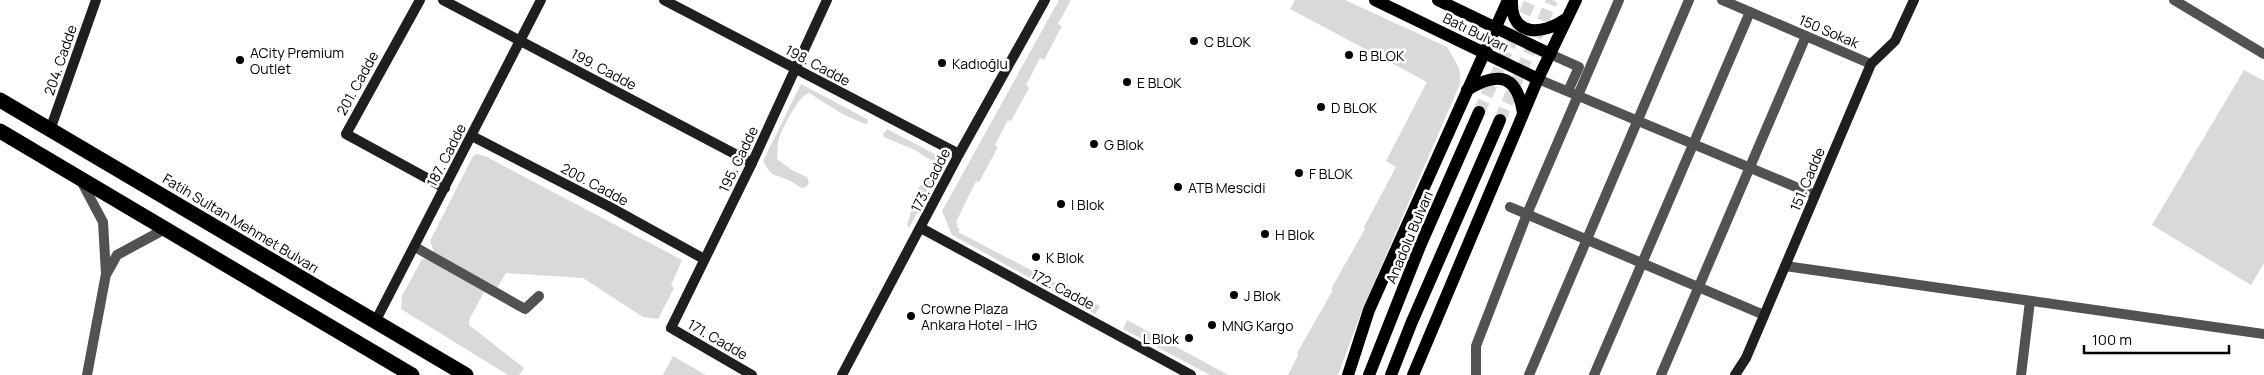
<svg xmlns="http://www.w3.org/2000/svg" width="2264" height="375" viewBox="0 0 2264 375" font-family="Manrope,sans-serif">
<rect width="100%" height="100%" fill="#fff"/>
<g fill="#d9d9d9">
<path d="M1059 0H1071L1058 24 1062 26 1044 60 1040 58 1026 85 1029 88 1011 121 1008 120 995 145 998 147 979 182 976 181 956 222 958 224 957 227 960 229 958 232 1100 306 1095 314 952 235 942 211Z"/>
<path d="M1295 0H1345L1447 47C1454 61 1464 69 1459 86L1361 313 1338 375H1288L1298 355 1297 353 1333 290 1331 289 1365 229 1364 227 1396 167 1386 161 1427 82 1290 9Z"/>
<path d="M2244 70 2264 81V263L2251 285 2152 225Z"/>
<path d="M801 84 867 119 868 123 865 124 844 115 809 93C799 95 782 128 779 139 777 145 778 152 777 159L793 171 807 177 809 183 806 187 802 188C797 186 794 182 788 180 774 173 773 179 763 161Z"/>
<path d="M887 129 946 160 909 228 907 225 918 189 935 168 934 162 915 150 884 137 883 134Z"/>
<path d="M477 154 485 156 682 260 671 285 674 288 658 319 643 317 583 278 506 273 497 288 434 252 430 241 473 156Z"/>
<path d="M422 259H427L484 292 469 320V325L524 368 519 375H508L401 309 402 296Z"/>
<path d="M1127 320 1228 375H1210L1123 329Z"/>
<path d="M673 356 704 374 706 375H663Z"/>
</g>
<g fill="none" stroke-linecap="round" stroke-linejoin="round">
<g stroke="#d9d9d9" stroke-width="12" stroke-dasharray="12 6" stroke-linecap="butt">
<path d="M1479 112 1531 0"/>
<path d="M1500 120 1552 0"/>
</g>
<g stroke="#525252" stroke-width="10">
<path d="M1722 0 1871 64"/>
<path d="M2174 0 2264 54"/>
<path d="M1550 54 1579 67 1568 91"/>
<path d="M1538 79 1815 195"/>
<path d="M80 179 103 222 106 274 87 375"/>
<path d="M1510 207 1764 315"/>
<path d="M415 247 525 309 539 296"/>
<path d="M1785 266 2264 334"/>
<path d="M107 273 117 255 165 229"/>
<path d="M1476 375V346L1527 214 1619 0"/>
<path d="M1529 375 1689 0"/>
<path d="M1594 375 1750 12"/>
<path d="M1661 375 1806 36"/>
<path d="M2021 375 2030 301"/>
</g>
<g stroke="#1f1f1f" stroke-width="10">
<path d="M420 0 346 134 445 188"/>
<path d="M443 0 752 163"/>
<path d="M664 0 959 154"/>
<path d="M50 130 96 0"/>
<path d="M472 136 608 206 704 259"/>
<path d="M921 228 1191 375"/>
<path d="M375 322 541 0"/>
<path d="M752 375 671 328 752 163 827 0"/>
<path d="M842 375 959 154 1045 0"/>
<path d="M1735 375 1746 358 1871 64 1895 41 1914 0"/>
</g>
<g stroke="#000" stroke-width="12">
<path d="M1375 0 1538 79"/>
<path d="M1438 0 1550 54"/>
<path d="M1512 0C1510 38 1543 35 1566 19"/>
<path d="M1467 90C1498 71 1517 74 1523 113"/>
<path d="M1348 375 1369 310 1508 0"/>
<path d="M1369 375 1420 246 1479 112"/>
<path d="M1391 375 1411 324 1500 120"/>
<path d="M1413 375 1537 81 1576 0"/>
</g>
<g stroke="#000" stroke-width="15">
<path d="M0 100 466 375"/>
<path d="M0 131 412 375"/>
</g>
</g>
<g fill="#000" stroke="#fff" stroke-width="2">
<circle cx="1194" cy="41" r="5"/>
<circle cx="1349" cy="55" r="5"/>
<circle cx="240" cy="60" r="5"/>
<circle cx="942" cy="63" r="5"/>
<circle cx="1127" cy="82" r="5"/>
<circle cx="1321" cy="107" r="5"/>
<circle cx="1094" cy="144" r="5"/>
<circle cx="1299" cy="173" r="5"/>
<circle cx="1178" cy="187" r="5"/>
<circle cx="1061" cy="204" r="5"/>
<circle cx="1265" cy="234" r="5"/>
<circle cx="1036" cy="257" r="5"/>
<circle cx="1234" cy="295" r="5"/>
<circle cx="911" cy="316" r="5"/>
<circle cx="1212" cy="325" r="5"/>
<circle cx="1189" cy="338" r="5"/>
</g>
<g text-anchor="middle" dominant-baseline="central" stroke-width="5" stroke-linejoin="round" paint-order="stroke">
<g font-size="14" fill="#000" stroke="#fff">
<text transform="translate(1829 31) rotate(23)">150 Sokak</text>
<text transform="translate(1476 32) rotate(26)">Batı Bulvarı</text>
<text transform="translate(60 60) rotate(-71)">204. Cadde</text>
<text transform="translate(818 65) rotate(28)">198. Cadde</text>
<text transform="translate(604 69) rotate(28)">199. Cadde</text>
<text transform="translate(357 83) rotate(-61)">201. Cadde</text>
<text transform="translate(446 155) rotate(-63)">187. Cadde</text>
<text transform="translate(738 159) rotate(-64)">195. Cadde</text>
<text transform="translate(1807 179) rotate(-67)">151. Cadde</text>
<text transform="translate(930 180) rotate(-63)">173. Cadde</text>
<text transform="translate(595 184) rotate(28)">200. Cadde</text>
<text transform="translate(241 223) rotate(31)">Fatih Sultan Mehmet Bulvarı</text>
<text transform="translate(1409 237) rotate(-67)">Anadolu Bulvarı</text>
<text transform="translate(1063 289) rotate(28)">172. Cadde</text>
<text transform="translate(718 339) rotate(30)">171. Cadde</text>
</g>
<g font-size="14" fill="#000" stroke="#fff" text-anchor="start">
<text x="1204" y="41">C BLOK</text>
<text x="250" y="52">ACity Premium<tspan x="250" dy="16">Outlet</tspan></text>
<text x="1359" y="55">B BLOK</text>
<text x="952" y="63">Kadıoğlu</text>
<text x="1137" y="82">E BLOK</text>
<text x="1331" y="107">D BLOK</text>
<text x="1104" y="144">G Blok</text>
<text x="1309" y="173">F BLOK</text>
<text x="1188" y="187">ATB Mescidi</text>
<text x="1071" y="204">I Blok</text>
<text x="1275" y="234">H Blok</text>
<text x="1046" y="257">K Blok</text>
<text x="1244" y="295">J Blok</text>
<text x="921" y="308">Crowne Plaza<tspan x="921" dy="16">Ankara Hotel - IHG</tspan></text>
<text x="1222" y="325">MNG Kargo</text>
<text x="1179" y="338" text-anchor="end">L Blok</text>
</g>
</g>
<path d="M2084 345v8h145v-8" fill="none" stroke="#000000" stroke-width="2.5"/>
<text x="2092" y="345" font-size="15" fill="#000000" stroke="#ffffff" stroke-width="4" paint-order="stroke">100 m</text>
</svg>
